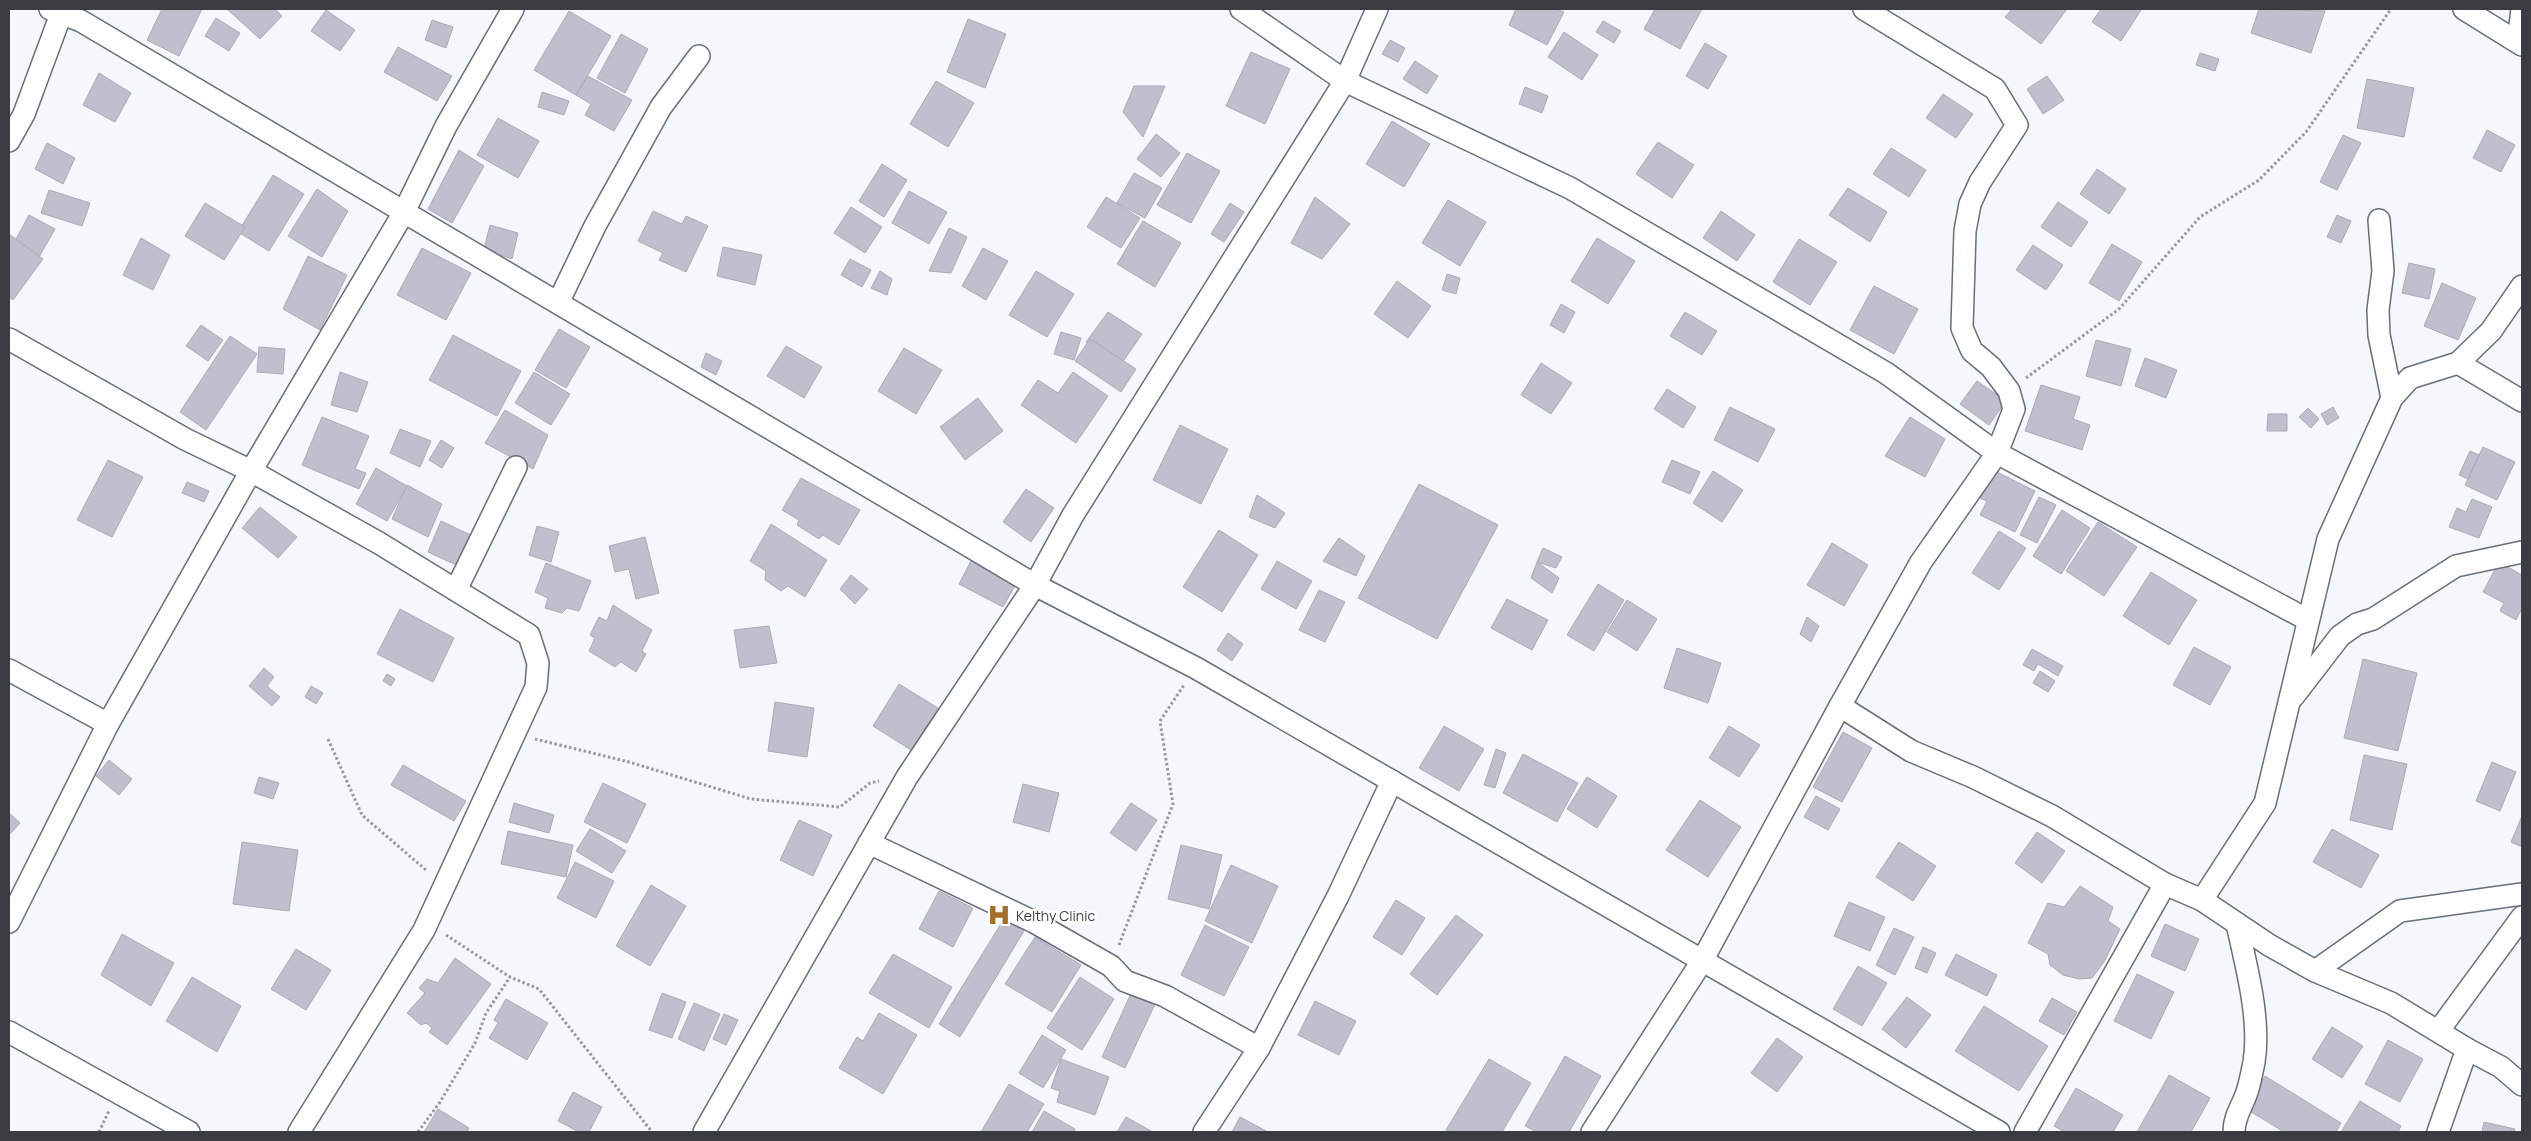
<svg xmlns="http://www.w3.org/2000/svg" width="2531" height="1141" viewBox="0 0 2531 1141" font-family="Manrope,sans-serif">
<rect width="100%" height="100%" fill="#f4f8fd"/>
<g fill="#c1bfcd" stroke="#aba9b6">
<path d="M162 9H202L179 56 147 40Z"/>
<path d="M227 9H275L282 16 260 39Z"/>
<path d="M1516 9H1556L1564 12 1547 45 1509 25Z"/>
<path d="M1655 9H1702L1680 49 1644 29Z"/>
<path d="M2012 9H2067L2041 44 2005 17Z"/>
<path d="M2101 9H2139L2141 10 2121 41 2092 22Z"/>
<path d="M2259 9 2325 11 2311 53 2251 33Z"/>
<path d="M326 10 355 30 340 51 311 31Z"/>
<path d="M569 11 611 36 576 95 534 70Z"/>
<path d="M216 18 240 33 229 51 205 36Z"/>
<path d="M968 19 1006 34 985 88 947 72Z"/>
<path d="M432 20 453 27 446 48 425 40Z"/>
<path d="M1603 21 1621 31 1614 43 1596 32Z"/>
<path d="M1564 32 1598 55 1582 80 1548 57Z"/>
<path d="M621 34 648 49 625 93 597 78Z"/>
<path d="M1390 40 1405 48 1398 62 1382 54Z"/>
<path d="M1705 43 1727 56 1708 89 1686 76Z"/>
<path d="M398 47 452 76 437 101 384 72Z"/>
<path d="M1251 52 1290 69 1265 124 1226 106Z"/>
<path d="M2200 53 2219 59 2215 71 2196 65Z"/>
<path d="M1415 61 1438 76 1427 94 1403 79Z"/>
<path d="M99 73 131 93 115 122 83 105Z"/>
<path d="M588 76 632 100 614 131 585 115 591 104 576 95Z"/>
<path d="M2047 76 2064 100 2043 114 2027 89Z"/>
<path d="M2367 79 2414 88 2404 137 2357 128Z"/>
<path d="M936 81 974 103 948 147 910 124Z"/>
<path d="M1134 86H1165L1143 137 1123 112Z"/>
<path d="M1525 87 1548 96 1542 113 1519 104Z"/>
<path d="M542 92 569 101 564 115 538 107Z"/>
<path d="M1943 94 1973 114 1956 138 1926 118Z"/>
<path d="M498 118 539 141 518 178 477 155Z"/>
<path d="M1392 121 1430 144 1404 187 1366 164Z"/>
<path d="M2487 130 2515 145 2501 172 2473 158Z"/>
<path d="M1156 134 1180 153 1161 177 1137 159Z"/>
<path d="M2343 135 2361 143 2337 190 2320 182Z"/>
<path d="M1658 142 1694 165 1672 198 1636 174Z"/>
<path d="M47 143 75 158 63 184 35 169Z"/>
<path d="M1891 148 1926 170 1909 197 1873 174Z"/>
<path d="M459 150 484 166 452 223 428 209Z"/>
<path d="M1187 153 1220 171 1191 223 1157 205Z"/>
<path d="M882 164 907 180 884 217 859 201Z"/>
<path d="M2097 169 2126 189 2109 214 2080 194Z"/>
<path d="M1134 173 1162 188 1145 218 1117 203Z"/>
<path d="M273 175 304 194 269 251 238 232Z"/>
<path d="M1848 188 1887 212 1870 242 1829 215Z"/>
<path d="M317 189 348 211 322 257 288 236Z"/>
<path d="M49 190 90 203 82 226 41 213Z"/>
<path d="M909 191 947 212 929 244 892 223Z"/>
<path d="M1106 197 1140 218 1121 248 1087 227Z"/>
<path d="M1315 197 1350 224 1322 259 1291 243Z"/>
<path d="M1448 200 1486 222 1460 266 1422 243Z"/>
<path d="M2058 202 2088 222 2071 247 2041 227Z"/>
<path d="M205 203 245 227 224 260 185 236Z"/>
<path d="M1230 203 1244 212 1224 242 1211 234Z"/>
<path d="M851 207 882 227 865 253 834 233Z"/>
<path d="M653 211 682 224 686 216 708 226 686 272 659 260 663 253 638 241Z"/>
<path d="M1721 211 1755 235 1737 261 1703 238Z"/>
<path d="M29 215 55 229 39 257 15 241Z"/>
<path d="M2337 215 2351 221 2341 243 2327 237Z"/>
<path d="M1143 221 1181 243 1155 287 1117 264Z"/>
<path d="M490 225 518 233 512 259 484 249Z"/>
<path d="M949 228 967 237 951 273 929 271Z"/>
<path d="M9 234 43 259 13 300 9 297Z"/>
<path d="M141 238 170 255 153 290 123 275Z"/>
<path d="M1597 238 1635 261 1608 304 1571 281Z"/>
<path d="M1799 239 1837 262 1810 305 1773 282Z"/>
<path d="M2112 244 2142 262 2119 301 2089 283Z"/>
<path d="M2033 245 2063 265 2046 290 2016 270Z"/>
<path d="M723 247 762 255 755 285 717 276Z"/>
<path d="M422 248 471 273 446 320 397 295Z"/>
<path d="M983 248 1008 261 986 300 962 286Z"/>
<path d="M308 256 347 275 320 330 283 309Z"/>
<path d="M850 259 871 270 862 287 841 275Z"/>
<path d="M2409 263 2435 269 2429 299 2402 293Z"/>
<path d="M880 271 892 279 887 295 871 288Z"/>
<path d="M1036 271 1074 294 1047 337 1009 315Z"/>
<path d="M1447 274 1460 278 1456 294 1442 290Z"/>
<path d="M1397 281 1431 306 1408 338 1374 314Z"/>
<path d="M2442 283 2476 298 2458 340 2424 326Z"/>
<path d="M1874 286 1918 309 1894 354 1850 330Z"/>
<path d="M1561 304 1575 312 1564 333 1550 325Z"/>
<path d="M1108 312 1142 334 1122 363 1086 342Z"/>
<path d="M1685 312 1717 331 1702 355 1670 336Z"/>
<path d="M201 325 223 340 208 361 186 346Z"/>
<path d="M559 329 590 347 566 388 535 370Z"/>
<path d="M1061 332 1081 338 1074 360 1054 354Z"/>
<path d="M453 335 521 371 497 416 429 380Z"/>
<path d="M230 336 257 354 206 430 180 412Z"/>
<path d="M1090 339 1136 369 1121 392 1075 361Z"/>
<path d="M2096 340 2131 349 2121 386 2086 376Z"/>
<path d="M786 346 822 367 804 398 767 376Z"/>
<path d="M259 347 285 349 283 374 257 372Z"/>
<path d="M904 348 942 370 916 414 878 391Z"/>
<path d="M706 353 722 361 716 375 701 367Z"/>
<path d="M2145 358 2177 370 2166 398 2135 386Z"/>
<path d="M1541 363 1572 383 1551 414 1521 395Z"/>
<path d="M340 372 368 382 357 412 331 405Z"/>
<path d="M534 372 570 394 551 425 515 403Z"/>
<path d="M1073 372 1108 396 1076 443 1021 405 1038 380 1058 393Z"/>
<path d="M1977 381 2006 401 1989 425 1960 404Z"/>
<path d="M2041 385 2080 397 2073 419 2090 425 2082 450 2025 431Z"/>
<path d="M1667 389 1696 407 1683 428 1654 409Z"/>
<path d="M978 398 1003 431 965 460 940 427Z"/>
<path d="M1730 407 1775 429 1758 462 1714 440Z"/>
<path d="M2333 407 2339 418 2327 425 2321 414Z"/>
<path d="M2308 408 2319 419 2311 428 2299 417Z"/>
<path d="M505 410 548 435 533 469 485 443Z"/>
<path d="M2268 414H2287V431H2267Z"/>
<path d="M322 417 369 436 355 469 366 473 359 489 302 465Z"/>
<path d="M1910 417 1945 439 1925 477 1885 456Z"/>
<path d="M1180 425 1228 449 1201 504 1153 480Z"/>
<path d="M400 429 431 441 420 467 390 453Z"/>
<path d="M441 440 454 448 442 468 429 460Z"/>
<path d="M2483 447 2515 462 2497 500 2465 485Z"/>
<path d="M2470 451 2479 455 2468 479 2459 475Z"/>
<path d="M108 460 143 477 112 537 77 520Z"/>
<path d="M1672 460 1700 472 1690 494 1662 482Z"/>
<path d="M376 468 407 486 387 521 356 504Z"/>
<path d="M1993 470 2035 491 2015 532 1980 515 1987 501 1980 498Z"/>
<path d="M1713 471 1743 490 1722 522 1693 503Z"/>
<path d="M801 478 860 510 839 545 823 535 819 539 797 525 799 520 782 510Z"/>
<path d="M187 482 209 491 204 502 182 493Z"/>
<path d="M1419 484 1498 525 1437 639 1358 598Z"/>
<path d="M407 485 442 504 428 537 392 519Z"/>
<path d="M1026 489 1054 508 1031 542 1003 522Z"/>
<path d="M1257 495 1285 513 1275 528 1249 517Z"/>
<path d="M2039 497 2056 505 2037 543 2020 535Z"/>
<path d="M2472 499 2492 507 2479 538 2449 527 2457 508 2466 512Z"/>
<path d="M260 507 297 537 278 558 242 528Z"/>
<path d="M2062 510 2090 528 2061 574 2033 556Z"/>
<path d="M441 521 477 538 465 569 428 552Z"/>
<path d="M2098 522 2137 547 2104 596 2066 571Z"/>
<path d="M771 524 827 560 805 597 788 586 781 591 765 580 766 571 750 561Z"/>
<path d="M537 526 559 532 551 562 529 555Z"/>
<path d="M1219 530 1258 555 1222 612 1183 587Z"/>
<path d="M1999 531 2026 548 1999 590 1972 573Z"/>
<path d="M645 537 659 593 636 599 629 569 615 572 609 546Z"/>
<path d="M1339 538 1365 556 1356 576 1323 561Z"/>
<path d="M1832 543 1868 565 1844 606 1807 585Z"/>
<path d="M1543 548 1562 557 1556 568 1537 562Z"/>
<path d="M972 559 1017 582 1003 607 959 584Z"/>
<path d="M1277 561 1312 581 1296 609 1261 589Z"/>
<path d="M1537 562 1559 578 1552 593 1531 578Z"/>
<path d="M2499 562 2522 575V608L2516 620 2500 611 2504 603 2483 592Z"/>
<path d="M546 563 591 581 579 611 567 608 562 613 545 608 548 598 535 592Z"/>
<path d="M2151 572 2197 600 2169 645 2123 616Z"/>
<path d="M851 575 868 589 855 604 840 589Z"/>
<path d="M1598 584 1624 600 1594 651 1567 635Z"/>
<path d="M1319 590 1345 602 1325 642 1299 630Z"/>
<path d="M1507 599 1548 620 1532 650 1491 628Z"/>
<path d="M1627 600 1657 619 1637 651 1607 632Z"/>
<path d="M613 605 652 630 642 651 646 654 636 672 621 662 615 667 589 651 595 638 590 635 599 617 607 621Z"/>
<path d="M400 609 454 638 433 682 377 654Z"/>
<path d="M1807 617 1819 626 1811 642 1800 634Z"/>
<path d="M769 626 777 663 740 668 734 630Z"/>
<path d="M1228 633 1243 644 1232 661 1217 650Z"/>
<path d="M2194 647 2231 667 2210 705 2173 685Z"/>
<path d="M1677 648 1721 663 1708 703 1664 688Z"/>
<path d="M2032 649 2063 666 2058 676 2038 664 2034 671 2023 665Z"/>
<path d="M2363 659 2417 673 2398 751 2344 738Z"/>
<path d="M264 668 274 677 267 686 280 697 272 706 249 686Z"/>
<path d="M2040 671 2055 681 2048 692 2033 683Z"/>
<path d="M387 674 395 679 391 686 383 681Z"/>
<path d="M899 684 938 708 911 750 873 726Z"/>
<path d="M311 686 323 693 316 704 305 697Z"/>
<path d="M775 702 814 708 807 757 768 751Z"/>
<path d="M1444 726 1484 749 1459 791 1419 768Z"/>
<path d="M1729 726 1760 745 1739 777 1709 758Z"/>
<path d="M1843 732 1872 748 1842 802 1813 787Z"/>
<path d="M1496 749 1506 753 1495 788 1484 785Z"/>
<path d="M1523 754 1578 783 1557 822 1503 793Z"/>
<path d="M2364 755 2407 764 2392 830 2350 820Z"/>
<path d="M109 760 132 779 119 795 96 776Z"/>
<path d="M2492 762 2516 772 2500 811 2476 801Z"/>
<path d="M403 765 466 801 454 821 391 785Z"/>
<path d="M259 777 279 783 273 799 254 793Z"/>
<path d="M1587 777 1617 796 1597 828 1567 809Z"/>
<path d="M603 783 646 804 627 843 584 822Z"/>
<path d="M1023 784 1059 793 1049 832 1013 822Z"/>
<path d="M1816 796 1840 809 1828 830 1804 817Z"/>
<path d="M1700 800 1741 827 1708 877 1666 850Z"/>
<path d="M514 803 554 815 549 833 509 822Z"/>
<path d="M1131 803 1157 820 1136 851 1110 833Z"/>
<path d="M9 813 20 823 9 835Z"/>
<path d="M2522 816V847L2511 842Z"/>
<path d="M799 820 832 835 813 876 780 860Z"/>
<path d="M590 829 626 851 612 873 576 851Z"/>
<path d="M2332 829 2379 855 2361 888 2313 862Z"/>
<path d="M508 831 573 845 566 877 501 864Z"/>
<path d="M2037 832 2065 851 2042 883 2015 863Z"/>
<path d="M242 842 298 850 289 911 233 904Z"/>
<path d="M1899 842 1936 866 1913 901 1876 877Z"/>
<path d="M1181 845 1222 855 1209 909 1168 899Z"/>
<path d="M575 862 614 881 596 918 557 898Z"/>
<path d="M1231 865 1278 886 1252 943 1205 921Z"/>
<path d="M651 885 686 906 650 966 616 946Z"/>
<path d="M2080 886 2113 907 2108 921 2120 929 2104 962 2092 978 2079 979 2063 975 2050 965 2048 954 2028 943 2048 903 2064 907Z"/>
<path d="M939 891 973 908 953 947 919 929Z"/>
<path d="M1396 900 1425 918 1402 955 1373 937Z"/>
<path d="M1849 902 1885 917 1870 951 1834 936Z"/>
<path d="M1007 914 1027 926 960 1037 939 1024Z"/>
<path d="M1456 915 1483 935 1437 995 1410 974Z"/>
<path d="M2165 924 2199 939 2185 971 2151 956Z"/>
<path d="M1205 925 1249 947 1224 996 1181 975Z"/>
<path d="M1894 928 1914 937 1895 975 1876 965Z"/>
<path d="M122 934 174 963 151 1006 101 975Z"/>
<path d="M1035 937 1081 965 1052 1012 1005 984Z"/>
<path d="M1923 947 1936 953 1927 973 1915 968Z"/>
<path d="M296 949 331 970 306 1010 271 989Z"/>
<path d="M893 954 952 987 929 1028 869 993Z"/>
<path d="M1956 954 1997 975 1987 996 1945 975Z"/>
<path d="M455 958 491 984 447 1045 429 1032 432 1028 426 1023 421 1025 407 1013 425 993 419 988 427 979 438 983Z"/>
<path d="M1858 966 1887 983 1862 1026 1833 1009Z"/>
<path d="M2137 974 2174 992 2151 1039 2114 1021Z"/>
<path d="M192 977 241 1006 217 1052 166 1021Z"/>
<path d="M1080 977 1114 999 1082 1050 1047 1028Z"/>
<path d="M1133 989 1157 1000 1125 1068 1102 1057Z"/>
<path d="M662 993 686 1002 672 1038 649 1030Z"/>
<path d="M1907 997 1931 1015 1906 1048 1882 1029Z"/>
<path d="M2052 998 2077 1012 2064 1035 2039 1021Z"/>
<path d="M506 999 548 1023 527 1060 489 1038 498 1023 494 1020Z"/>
<path d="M1315 1001 1356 1021 1339 1055 1298 1035Z"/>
<path d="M694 1003 720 1014 704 1051 678 1039Z"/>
<path d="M1984 1006 2048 1046 2019 1091 1955 1051Z"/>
<path d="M879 1013 917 1035 883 1094 839 1068 857 1037 863 1041Z"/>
<path d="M724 1014 738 1020 726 1045 713 1039Z"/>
<path d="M2332 1027 2363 1046 2342 1078 2312 1059Z"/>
<path d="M1042 1035 1066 1050 1043 1088 1019 1073Z"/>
<path d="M1777 1038 1803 1057 1777 1092 1751 1073Z"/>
<path d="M2388 1040 2423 1059 2400 1102 2365 1084Z"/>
<path d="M1565 1056 1601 1076 1569 1132H1537L1525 1126Z"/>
<path d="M1061 1059 1109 1077 1095 1115 1057 1102 1060 1091 1051 1088Z"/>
<path d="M1489 1059 1531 1083 1502 1132H1450L1446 1130Z"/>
<path d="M2169 1075 2210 1098 2191 1132H2137Z"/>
<path d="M2265 1076 2341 1123 2336 1132H2284L2245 1108Z"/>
<path d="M1009 1084 1044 1104 1027 1132H981Z"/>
<path d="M2076 1088 2123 1115 2113 1132H2065L2054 1126Z"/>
<path d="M573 1092 602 1107 589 1132H579L558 1121Z"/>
<path d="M2360 1101 2401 1126 2398 1132H2341Z"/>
<path d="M438 1109 469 1128 467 1132H424Z"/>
<path d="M1044 1111 1075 1129 1074 1132H1032Z"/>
<path d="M1126 1117 1153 1132H1117Z"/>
<path d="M1240 1117 1268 1132H1232Z"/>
<path d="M2484 1122 2515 1129 2514 1132H2482Z"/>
</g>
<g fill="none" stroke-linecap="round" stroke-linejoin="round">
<defs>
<g id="minor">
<path d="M50 9 81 21 1035 585 1196 668 1999 1132"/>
<path d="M1241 9 1345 81 1570 188 1886 373 1997 453 2308 620"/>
<path d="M2464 9 2522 45"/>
<path d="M2518 42 2522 9"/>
<path d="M9 141 24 114 61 14"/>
<path d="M2379 220 2383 271 2378 310 2379 335 2392 398"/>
<path d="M558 303 595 226 661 107 699 56"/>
<path d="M9 339 185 439 251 471 379 543 529 635 538 663 536 687 424 930 299 1132"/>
<path d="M2458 363 2522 401"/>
<path d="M456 590 516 467"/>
<path d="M9 670 108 724"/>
<path d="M2293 697 2340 636 2357 624 2373 619 2456 566 2522 552"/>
<path d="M1840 706 1911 751 1973 777 2052 816 2165 884"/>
<path d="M869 843 1034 922 1111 966 1125 981 1165 996 1259 1048"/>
<path d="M2202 900 2265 803 2328 539 2392 398 2410 378 2458 363 2491 331 2522 286"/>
<path d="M9 922 108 724 251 471 404 212 446 126 513 9"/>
<path d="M2315 971 2400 911 2522 894"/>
<path d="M2439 1030 2522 917"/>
<path d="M9 1032 189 1132"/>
<path d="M704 1132 907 777 1035 585 1073 515 1345 81 1377 9"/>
<path d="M1204 1132 1259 1048 1338 896 1392 781"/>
<path d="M1592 1132 1702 961 1840 706 1921 562 1997 453 2014 409 2009 391 1991 367 1972 351 1962 328 1965 231 1970 204 1980 182 2017 125 1995 89 1864 9"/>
<path d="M2025 1132 2165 884 2202 900 2269 945 2315 971 2391 1003 2467 1049 2501 1067 2522 1085"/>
<path d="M2234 1132C2234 1116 2242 1107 2247 1092 2250 1083 2252 1072 2254 1062 2261 1020 2246 965 2237 924"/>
<path d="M2438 1132 2467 1049"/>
</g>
</defs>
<use href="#minor" stroke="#676f7a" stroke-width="24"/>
<g stroke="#95999e" stroke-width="3" stroke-dasharray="2.5 2.5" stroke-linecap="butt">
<path d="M2026 378 2119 309 2200 217 2259 180 2306 132 2391 9"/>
<path d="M328 739 362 815 427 871"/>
<path d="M535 739 629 762 751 799 840 807 870 783 879 781"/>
<path d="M446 935 510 977 539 989 652 1132"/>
<path d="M1119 945 1173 804 1160 721 1184 685"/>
<path d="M99 1132 109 1111"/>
<path d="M418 1132 440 1102 475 1043 486 1013 510 977"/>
</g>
<use href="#minor" stroke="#fff" stroke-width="21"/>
</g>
<defs>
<symbol id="hospital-bare" viewBox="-9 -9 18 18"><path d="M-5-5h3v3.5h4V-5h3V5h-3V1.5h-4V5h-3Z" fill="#a26f26" stroke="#fff" stroke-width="2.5" paint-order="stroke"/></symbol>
</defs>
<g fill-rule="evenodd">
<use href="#hospital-bare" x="983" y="899" width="32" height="32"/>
</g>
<g text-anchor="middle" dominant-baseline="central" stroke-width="4" stroke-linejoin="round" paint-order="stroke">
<g font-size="14" fill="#393d42" stroke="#fff" text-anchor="start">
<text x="1016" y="915">Kelthy Clinic</text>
</g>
</g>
<rect width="2531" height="1141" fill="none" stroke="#393d42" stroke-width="20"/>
</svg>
